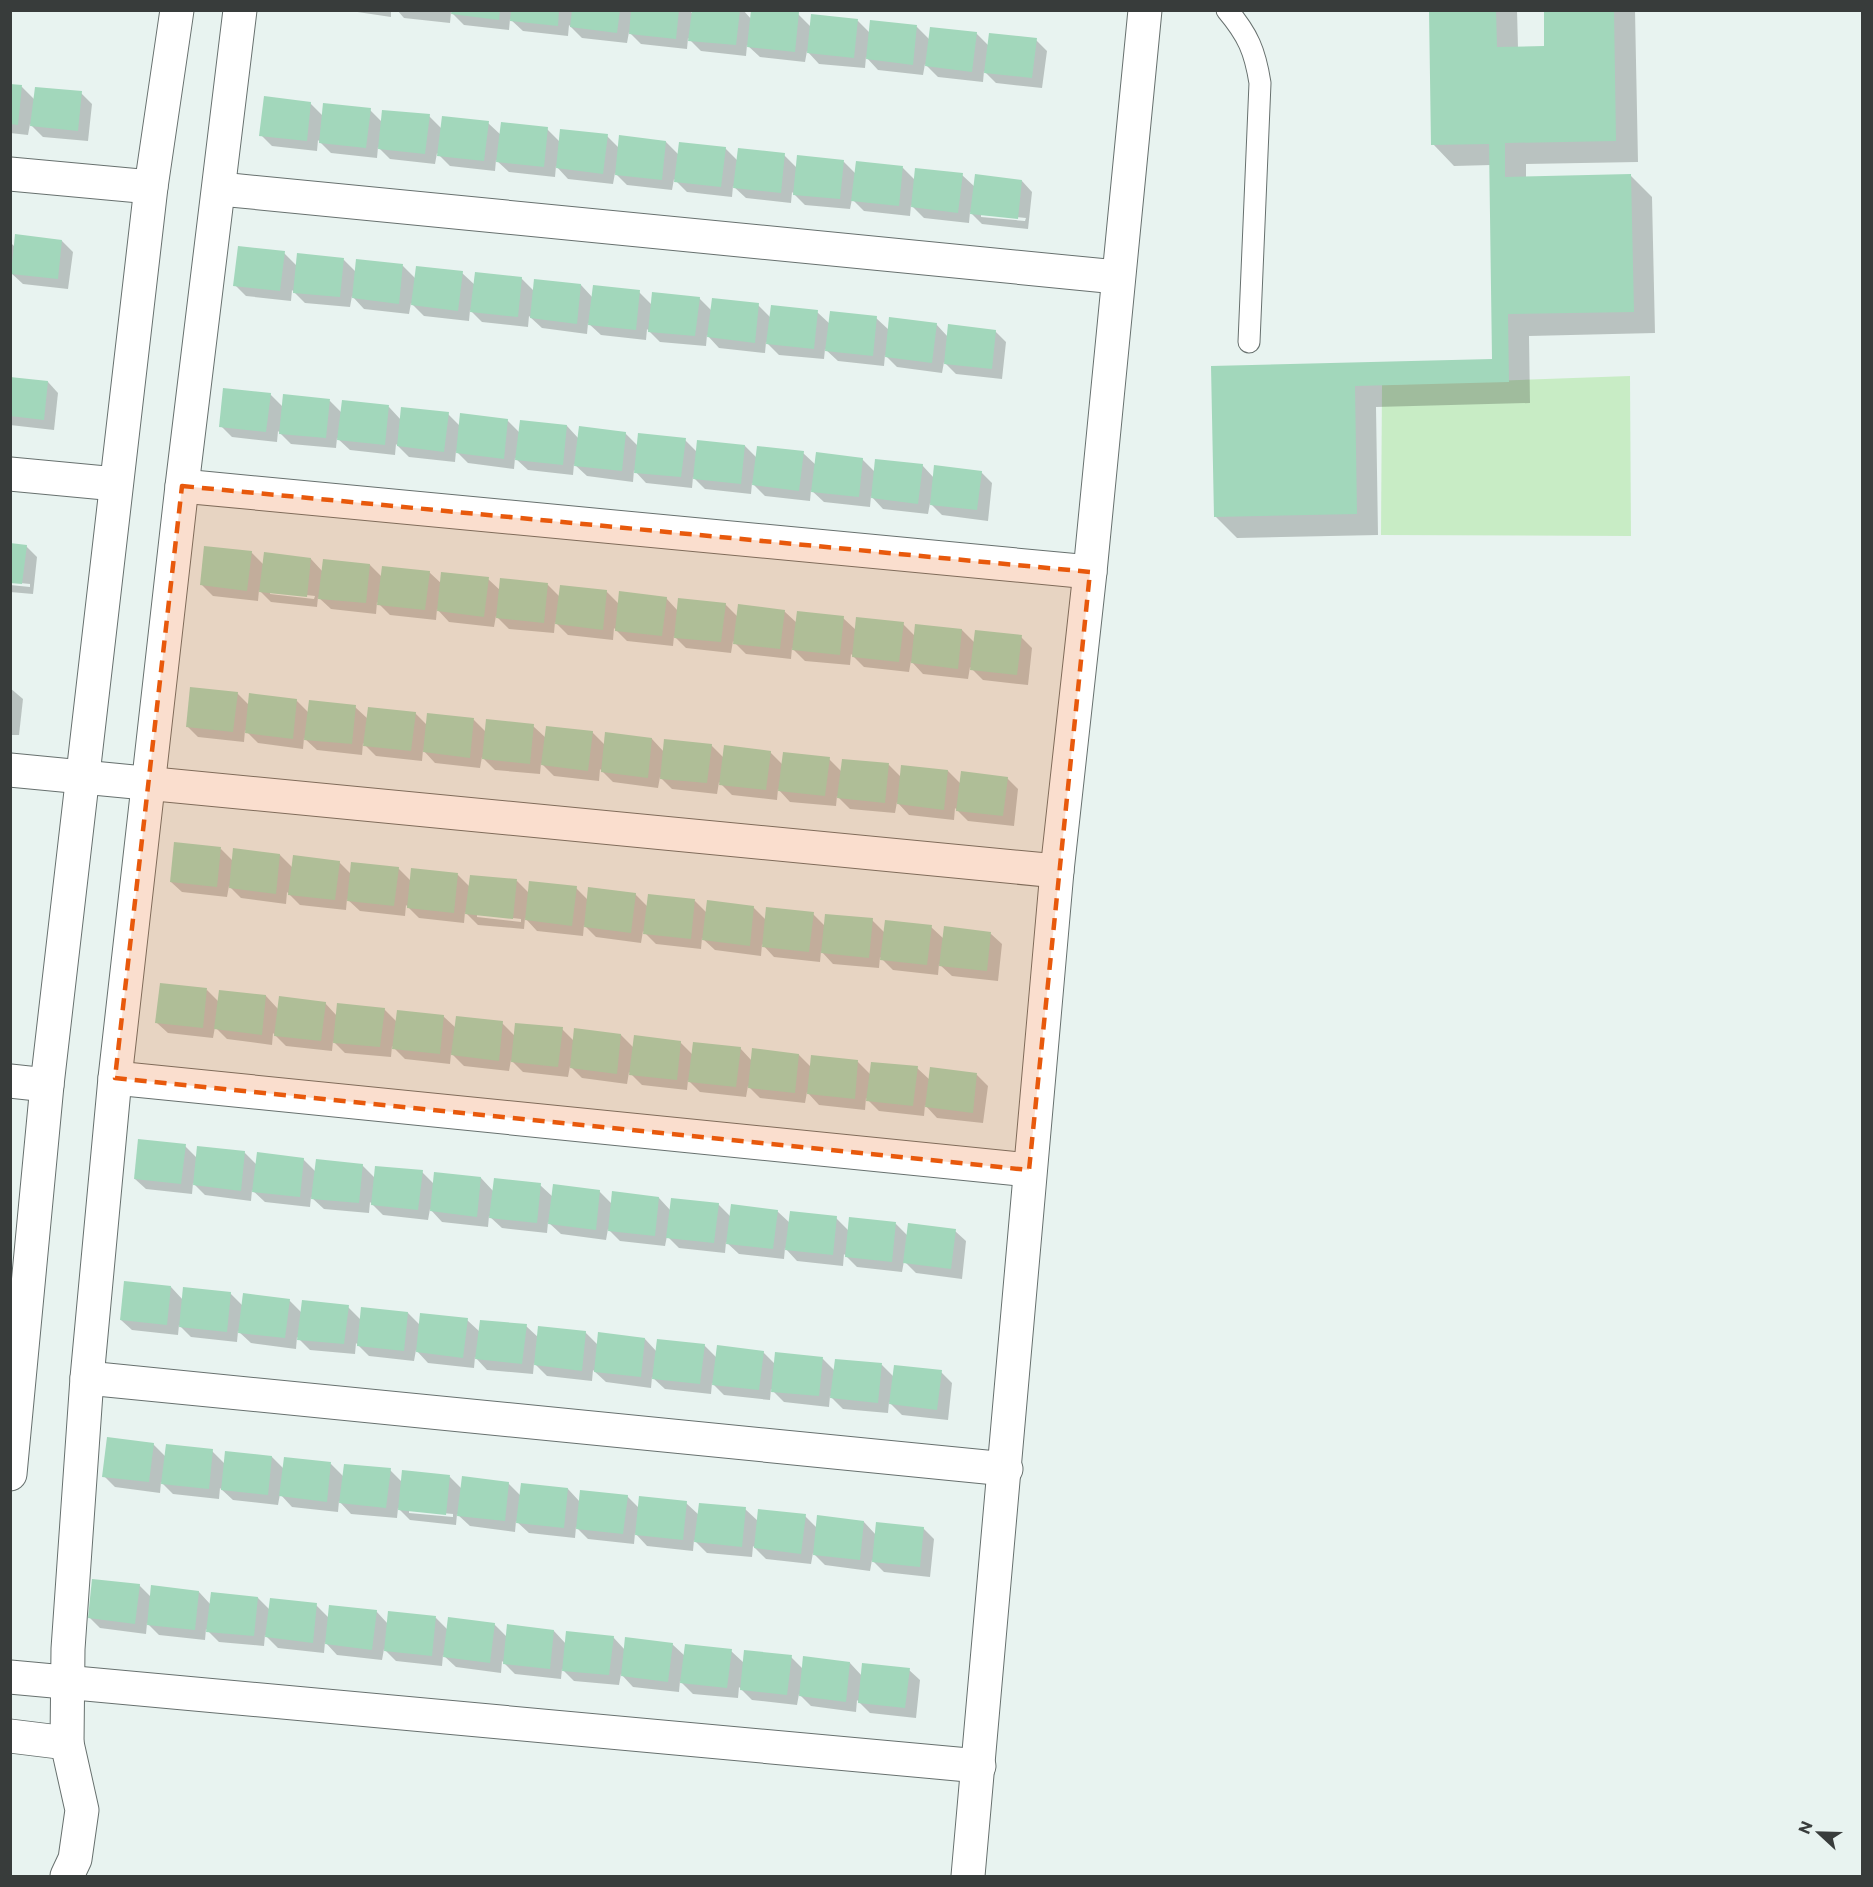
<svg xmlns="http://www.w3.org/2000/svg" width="1873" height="1887" viewBox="0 0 1873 1887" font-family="Commissioner,sans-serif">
<rect width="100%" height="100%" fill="#e8f3f0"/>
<path fill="#c8ecc5" d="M1630 376 1631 536 1381 535 1382 385Z"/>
<g fill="#0003" fill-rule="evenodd">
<path d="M344 10H391V17Z"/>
<path d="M397 10H689L693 14V10H743L752 20 753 10H769L798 14 811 27 858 21 870 33 917 27 930 40 976 33 989 46 1036 40 1047 51 1042 88 996 83 984 71 983 82 938 77 925 64 923 75 878 70 866 57 865 68 819 64 807 51 805 62 760 57 747 45 746 56 701 51 688 38 687 49 641 44 629 32 627 43 582 38 569 25 568 36 523 31 510 19 509 30 464 25 451 12 450 23 404 18Z"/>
<path d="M1430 10H1517L1518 48 1546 47 1545 10H1635L1638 162 1526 164V178L1630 175 1652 197 1655 333 1529 336 1530 403 1376 407 1378 535 1237 538 1216 517 1213 367 1494 361 1491 165 1454 166 1433 144Z"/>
<path d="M10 85 22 87 35 100 81 93 92 104 88 141 43 137 30 124 28 135 10 133Z"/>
<path d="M310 103 323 116 370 110 382 122 429 116 442 129 488 123 501 135 547 129 560 142 607 136 619 148 666 142 679 155 725 148 738 161 784 155 797 168 844 162 856 174 903 168 916 181 962 175 975 187 1022 181 1032 192 1028 229 982 224 970 212 969 223 924 218 911 205 910 216 864 211 852 199 850 209 805 205 792 192 791 203 746 198 733 186 732 197 687 192 674 179 672 190 627 185 615 173 613 184 568 179 556 166 555 177 509 172 496 160 495 171 450 166 437 153 435 164 390 159 378 147 377 158 331 153 318 140 317 151 272 146 261 135ZM981 214 1026 218 1025 221 981 217Z"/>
<path d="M62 241 73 252 68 289 23 284 10 272V242L15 247Z"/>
<path d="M284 253 297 266 344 260 356 272 403 266 416 279 462 273 475 285 521 278 534 291 581 285 593 298 639 292 652 305 699 298 712 311 758 305 771 318 817 312 830 324 876 318 889 330 936 324 948 337 995 331 1006 342 1002 379 956 374 944 362 942 373 897 367 885 355 884 366 838 361 825 349 824 359 779 355 766 342 765 353 719 348 707 335 706 346 660 342 647 329 646 340 601 335 588 323 587 334 542 328 529 316 528 327 482 322 470 310 469 321 424 316 411 303 409 314 364 309 352 296 350 307 305 303 292 290 291 301 246 296 235 285Z"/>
<path d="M10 378 48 382 58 393 54 430 10 425Z"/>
<path d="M270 394 283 407 330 401 342 413 389 407 401 420 448 414 460 426 507 420 520 433 567 426 579 439 625 433 638 446 685 440 697 452 745 446 757 458 803 453 816 465 862 459 875 472 922 465 934 478 981 472 992 483 988 521 942 515 930 503 928 514 883 509 871 496 870 507 824 502 811 490 810 501 765 496 752 483 751 494 705 489 693 477 692 488 646 483 634 470 633 482 587 476 574 464 573 475 528 470 515 458 514 469 468 463 456 451 455 462 409 457 396 444 395 455 350 450 337 438 336 448 291 444 278 431 277 442 232 437 221 426Z"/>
<path d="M26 546 37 557 33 594 10 592V585L30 587V584L10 582Z"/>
<path d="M251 552 264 565 311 559 323 572 370 565 382 577 429 572 442 584 488 579 501 591 548 585 560 597 606 591 619 604 666 598 678 611 725 604 738 617 784 611 797 623 843 618 856 630 903 624 915 636 962 630 975 643 1021 637 1032 648 1028 685 983 680 970 667 968 679 923 674 911 661 909 672 864 667 851 654 850 665 805 661 792 648 791 659 746 654 733 641 731 653 686 648 674 636 673 646 627 641 614 628 613 640 568 635 555 622 554 633 509 629 496 616 494 627 449 622 437 609 436 620 390 615 377 602 376 614 331 609 318 597 317 607 271 602 259 590 258 601 213 596 202 585ZM270 591 315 596 314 599 270 594Z"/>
<path d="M10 688 23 699 19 735H10Z"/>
<path d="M237 693 250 706 296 700 309 713 355 707 368 719 415 713 427 725 474 720 486 732 533 726 546 738 592 732 605 745 652 739 664 752 711 745 724 758 770 752 783 765 829 759 842 772 889 765 901 777 948 771 961 784 1007 778 1018 789 1014 826 968 821 955 808 954 820 909 815 897 802 895 813 850 809 837 796 836 806 790 802 778 789 777 800 732 795 719 782 717 794 672 789 660 777 658 788 613 782 600 769 599 781 554 776 541 763 540 774 495 770 482 757 480 768 435 763 423 750 422 761 376 756 363 743 362 755 317 750 304 738 303 749 258 743 245 730 244 742 198 737 187 726Z"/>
<path d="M221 849 233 861 280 855 293 868 339 862 352 875 398 868 411 881 458 875 470 887 517 881 530 894 576 888 588 900 635 894 648 907 695 901 707 913 753 907 766 920 813 914 825 926 872 920 885 933 931 927 944 939 991 934 1002 944 998 981 952 976 939 964 938 975 893 970 880 957 879 968 833 964 821 951 820 962 774 957 762 944 761 956 715 950 702 938 701 949 656 944 643 931 641 943 596 937 584 925 583 936 537 931 525 918 524 929 478 925 465 912 464 923 419 918 406 905 405 916 360 911 347 899 346 910 300 905 287 892 286 904 241 898 229 886 227 897 182 892 171 882ZM477 914 521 919V922L477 917Z"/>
<path d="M207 990 219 1002 266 996 278 1009 325 1003 337 1016 384 1009 397 1022 443 1016 456 1028 502 1023 515 1036 562 1029 574 1041 621 1035 634 1048 680 1042 693 1055 740 1048 752 1061 799 1055 811 1067 858 1062 871 1075 917 1068 930 1080 977 1075 988 1086 983 1123 937 1118 925 1105 924 1116 879 1111 866 1098 865 1110 819 1105 807 1092 805 1103 760 1098 748 1086 746 1097 700 1092 688 1080 687 1090 642 1085 629 1072 627 1084 582 1078 570 1066 568 1077 523 1072 511 1060 509 1071 464 1066 451 1053 450 1064 405 1059 392 1046 391 1057 345 1053 333 1041 332 1051 286 1046 273 1033 272 1045 227 1039 215 1027 213 1038 168 1033 157 1023Z"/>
<path d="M185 1146 197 1158 244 1152 257 1165 303 1159 316 1172 362 1165 375 1178 422 1172 434 1184 481 1178 494 1192 540 1185 553 1197 599 1191 612 1204 659 1198 671 1211 718 1204 731 1217 777 1211 790 1223 836 1218 849 1231 896 1224 908 1236 955 1231 966 1241 962 1279 916 1273 904 1261 902 1272 857 1267 844 1254 843 1266 797 1261 785 1248 784 1259 739 1254 726 1242 725 1253 679 1248 667 1236 665 1246 620 1241 608 1229 606 1240 561 1234 548 1222 547 1233 502 1228 489 1216 488 1227 442 1222 430 1209 428 1220 383 1215 370 1202 369 1213 324 1209 311 1197 310 1207 265 1202 252 1190 251 1201 205 1195 193 1183 192 1194 146 1189 135 1179Z"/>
<path d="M171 1287 183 1300 230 1293 243 1306 289 1300 302 1313 348 1307 361 1320 408 1313 420 1325 467 1320 480 1332 526 1326 539 1338 585 1332 598 1345 645 1339 657 1352 704 1345 717 1358 763 1352 776 1365 823 1359 835 1371 882 1365 894 1377 941 1372 952 1383 948 1420 902 1415 889 1402 888 1413 843 1409 830 1396 829 1407 784 1402 771 1389 770 1400 724 1395 712 1383 711 1394 665 1389 652 1377 651 1388 606 1382 593 1370 592 1381 547 1376 534 1363 533 1374 487 1370 475 1357 474 1368 428 1363 416 1350 414 1361 369 1356 356 1343 355 1354 310 1350 297 1337 296 1349 251 1343 238 1331 237 1342 191 1337 179 1325 178 1335 132 1330 121 1320Z"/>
<path d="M153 1444 166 1457 212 1451 225 1464 272 1457 284 1469 331 1464 344 1477 390 1470 402 1482 450 1477 462 1489 508 1483 521 1496 568 1489 580 1502 627 1496 639 1508 686 1503 699 1515 745 1509 758 1521 805 1516 817 1528 864 1522 876 1535 923 1528 934 1539 930 1577 884 1572 872 1560 870 1571 825 1565 813 1553 811 1564 766 1559 753 1546 752 1557 707 1553 694 1540 693 1551 647 1546 635 1533 634 1544 588 1539 576 1527 575 1538 529 1533 516 1521 515 1532 470 1526 457 1514 456 1525 410 1520 398 1508 397 1518 351 1514 339 1501 338 1512 292 1507 280 1494 278 1505 233 1500 220 1488 219 1499 173 1494 161 1482 160 1493 115 1487 104 1476ZM409 1510 453 1514V1517L409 1513Z"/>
<path d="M139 1585 152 1598 199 1592 211 1605 258 1598 270 1610 316 1605 329 1618 376 1611 388 1624 436 1618 448 1630 494 1624 507 1637 554 1631 566 1644 613 1637 625 1650 672 1644 685 1656 731 1651 744 1663 791 1657 803 1669 850 1663 862 1676 909 1670 920 1680 916 1718 870 1713 857 1700 856 1712 811 1706 799 1694 797 1705 752 1700 739 1687 738 1698 693 1694 680 1681 679 1692 633 1687 621 1674 619 1685 574 1681 562 1669 561 1679 515 1674 502 1661 501 1673 456 1667 443 1655 442 1666 396 1661 384 1649 382 1660 337 1655 325 1642 324 1653 278 1648 265 1635 264 1646 219 1642 206 1629 205 1640 159 1635 147 1623 146 1634 100 1628 90 1618Z"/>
</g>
<g fill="#a2d7bb">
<path d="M452 10H500L499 20 451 14Z"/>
<path d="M511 10H559L558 26 510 21Z"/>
<path d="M572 10H620L617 33 570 27Z"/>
<path d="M631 10H679L676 39 629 34Z"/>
<path d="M692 10H740L736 45 688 41Z"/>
<path d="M751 10 799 12 795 52 747 47Z"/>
<path d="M1429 10H1496L1497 47 1544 46V10H1614L1616 141 1505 143V177L1631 174 1634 312 1508 314 1509 382 1355 386 1357 514 1214 517 1211 366 1492 359 1489 144 1431 145Z"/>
<path d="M811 14 858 19 854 58 807 53Z"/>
<path d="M870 20 917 25 913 65 866 59Z"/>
<path d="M930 27 977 32 972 72 925 66Z"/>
<path d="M989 33 1037 38 1032 78 984 73Z"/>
<path d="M10 84 22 85 18 125 10 124Z"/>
<path d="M35 87 82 91 78 131 30 126Z"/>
<path d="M264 96 311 102 307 141 259 136Z"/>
<path d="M323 103 371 108 366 148 319 143Z"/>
<path d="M382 110 430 114 425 154 378 149Z"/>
<path d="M442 116 489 121 484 161 437 156Z"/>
<path d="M501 122 548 127 544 167 496 162Z"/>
<path d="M560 129 608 134 603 174 556 168Z"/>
<path d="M619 135 666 141 662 180 615 175Z"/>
<path d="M679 142 726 147 721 187 674 182Z"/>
<path d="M738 148 785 153 781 193 733 188Z"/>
<path d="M797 155 844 160 840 199 793 195Z"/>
<path d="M856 161 903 166 899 206 851 201Z"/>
<path d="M915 168 963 173 958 213 911 207Z"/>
<path d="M975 174 1022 180 1018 219 970 214Z"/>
<path d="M15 234 62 240 58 279 11 274Z"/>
<path d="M238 246 285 251 280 291 233 286Z"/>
<path d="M297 253 344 258 340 297 293 293Z"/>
<path d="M356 259 403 264 399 304 352 298Z"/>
<path d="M416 266 463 271 458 311 411 305Z"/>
<path d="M475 272 522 277 518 317 470 312Z"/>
<path d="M534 279 581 284 577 324 530 318Z"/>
<path d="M593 285 640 290 636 330 588 325Z"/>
<path d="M652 292 700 297 695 336 648 332Z"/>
<path d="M712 298 759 303 755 343 707 337Z"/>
<path d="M771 305 818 310 814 349 766 344Z"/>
<path d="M830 311 877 316 873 356 825 351Z"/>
<path d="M889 317 937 323 932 363 885 357Z"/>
<path d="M948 324 996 330 992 369 944 364Z"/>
<path d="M10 377 48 381 44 420 10 416Z"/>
<path d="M223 388 271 393 266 432 219 427Z"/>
<path d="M283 394 330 399 326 438 279 434Z"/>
<path d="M342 400 389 405 385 445 337 440Z"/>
<path d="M401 407 449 412 444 452 397 446Z"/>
<path d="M460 413 508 419 504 459 456 453Z"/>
<path d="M520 420 567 425 563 465 515 460Z"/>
<path d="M579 426 626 432 622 471 574 466Z"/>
<path d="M638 433 686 438 681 477 634 473Z"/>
<path d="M697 440 745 445 741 484 693 479Z"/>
<path d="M757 446 804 451 799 491 752 485Z"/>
<path d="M816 452 863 458 859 497 811 492Z"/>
<path d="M875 459 923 464 918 504 871 498Z"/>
<path d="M934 465 982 471 977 510 930 505Z"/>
<path d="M10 543 27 545 22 584 10 583Z"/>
<path d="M204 546 252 551 247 591 200 585Z"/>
<path d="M264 552 311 558 307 597 259 592Z"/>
<path d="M323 559 370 564 366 603 318 599Z"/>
<path d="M382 566 430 571 425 610 377 605Z"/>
<path d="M441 572 489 577 484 617 437 611Z"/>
<path d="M500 578 548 583 544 623 496 618Z"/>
<path d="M560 585 607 590 603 630 555 624Z"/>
<path d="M619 591 667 597 662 636 615 631Z"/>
<path d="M678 598 726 603 721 642 674 638Z"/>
<path d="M738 604 785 610 780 649 733 644Z"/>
<path d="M797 611 844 616 840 655 792 650Z"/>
<path d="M856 617 904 622 899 662 852 657Z"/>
<path d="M915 624 962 629 958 669 911 663Z"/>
<path d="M975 630 1022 635 1017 675 970 670Z"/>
<path d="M190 687 238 692 233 732 186 727Z"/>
<path d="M249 693 297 699 293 739 245 733Z"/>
<path d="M309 700 356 705 352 744 304 740Z"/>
<path d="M368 707 416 712 411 751 363 746Z"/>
<path d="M427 713 474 718 470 758 423 752Z"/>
<path d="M486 719 534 724 530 764 482 759Z"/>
<path d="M546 726 593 731 588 771 541 765Z"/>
<path d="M605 732 652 738 648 778 601 772Z"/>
<path d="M664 739 712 744 707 783 660 779Z"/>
<path d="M724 745 771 751 766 790 719 785Z"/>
<path d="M783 752 830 757 825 796 778 791Z"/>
<path d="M842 759 889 763 885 803 837 798Z"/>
<path d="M901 765 948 770 944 810 897 804Z"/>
<path d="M961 771 1008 777 1003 816 956 811Z"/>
<path d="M174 842 221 847 217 887 170 882Z"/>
<path d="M233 848 280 854 276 894 229 888Z"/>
<path d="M293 855 340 861 335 900 288 895Z"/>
<path d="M351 862 399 867 394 906 347 901Z"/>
<path d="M411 868 458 873 454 913 407 908Z"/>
<path d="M470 875 517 879 513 919 465 914Z"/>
<path d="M529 881 577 886 572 926 525 920Z"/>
<path d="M588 887 636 893 631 933 584 927Z"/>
<path d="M648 894 695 899 691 939 643 934Z"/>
<path d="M707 900 754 906 750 946 702 940Z"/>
<path d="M766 907 814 912 809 952 762 947Z"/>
<path d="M825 914 873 918 869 958 821 953Z"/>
<path d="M885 920 932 925 927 965 880 960Z"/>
<path d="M944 926 991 932 987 971 939 966Z"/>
<path d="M160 983 207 988 203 1028 155 1023Z"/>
<path d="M219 990 266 995 262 1035 214 1029Z"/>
<path d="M279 996 326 1002 321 1041 274 1036Z"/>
<path d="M337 1003 385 1008 380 1047 333 1043Z"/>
<path d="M397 1010 444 1015 440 1054 392 1049Z"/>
<path d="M456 1016 503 1021 499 1061 451 1055Z"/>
<path d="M515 1023 563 1027 558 1067 511 1062Z"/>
<path d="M574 1028 621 1034 617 1074 570 1068Z"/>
<path d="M634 1035 681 1041 677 1080 629 1075Z"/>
<path d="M693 1042 741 1047 736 1087 688 1082Z"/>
<path d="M752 1048 799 1054 795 1093 748 1088Z"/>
<path d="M811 1055 858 1060 855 1099 807 1094Z"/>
<path d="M871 1062 918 1066 913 1106 866 1101Z"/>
<path d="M930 1067 977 1073 973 1113 925 1107Z"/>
<path d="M138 1139 186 1144 181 1184 134 1179Z"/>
<path d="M197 1146 245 1151 241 1191 193 1185Z"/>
<path d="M257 1152 304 1158 300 1197 252 1192Z"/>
<path d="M316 1159 363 1164 359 1203 311 1199Z"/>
<path d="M375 1166 423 1170 418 1210 371 1205Z"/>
<path d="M434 1172 481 1177 477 1217 430 1211Z"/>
<path d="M494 1178 541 1183 537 1223 489 1218Z"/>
<path d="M553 1184 600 1190 596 1230 548 1224Z"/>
<path d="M612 1191 659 1197 655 1236 608 1231Z"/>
<path d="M671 1198 719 1203 714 1243 666 1238Z"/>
<path d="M731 1204 778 1210 773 1249 726 1244Z"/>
<path d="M790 1211 837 1216 833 1255 785 1250Z"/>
<path d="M849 1217 896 1222 892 1262 845 1257Z"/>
<path d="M908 1223 956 1229 951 1269 903 1263Z"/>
<path d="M124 1281 171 1286 167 1325 120 1320Z"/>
<path d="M183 1287 231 1292 227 1332 179 1327Z"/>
<path d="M243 1293 290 1299 285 1338 238 1333Z"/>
<path d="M302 1300 349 1305 344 1344 297 1340Z"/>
<path d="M361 1307 408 1312 404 1351 357 1346Z"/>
<path d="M420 1313 468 1318 463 1358 416 1352Z"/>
<path d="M480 1320 527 1324 522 1364 475 1359Z"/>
<path d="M538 1326 586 1331 582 1371 534 1365Z"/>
<path d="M598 1332 645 1338 641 1377 594 1372Z"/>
<path d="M657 1339 705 1344 700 1384 652 1379Z"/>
<path d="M717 1345 764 1351 759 1390 712 1385Z"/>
<path d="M775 1352 823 1357 819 1396 771 1392Z"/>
<path d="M835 1359 882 1363 878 1403 830 1398Z"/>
<path d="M894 1365 942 1370 937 1410 889 1404Z"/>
<path d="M107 1437 154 1443 149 1482 102 1477Z"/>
<path d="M166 1444 213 1449 209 1489 161 1484Z"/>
<path d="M225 1451 272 1456 268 1495 221 1490Z"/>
<path d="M284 1457 331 1462 327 1502 279 1496Z"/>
<path d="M344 1464 391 1468 386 1508 339 1503Z"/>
<path d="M402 1470 450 1475 446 1515 398 1510Z"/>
<path d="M462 1476 509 1482 505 1521 457 1516Z"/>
<path d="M521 1483 568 1488 564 1528 516 1523Z"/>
<path d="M580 1490 628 1495 623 1534 576 1529Z"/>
<path d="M639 1496 687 1501 683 1540 635 1535Z"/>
<path d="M699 1503 746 1507 742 1547 694 1542Z"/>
<path d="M758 1509 806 1514 801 1554 754 1548Z"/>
<path d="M817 1515 864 1521 860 1560 813 1555Z"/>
<path d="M876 1522 924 1527 920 1567 872 1562Z"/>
<path d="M92 1579 140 1584 135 1624 88 1618Z"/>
<path d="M151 1585 199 1591 195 1630 147 1625Z"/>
<path d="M211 1592 258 1597 254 1636 206 1632Z"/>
<path d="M270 1598 317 1603 313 1643 265 1637Z"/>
<path d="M329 1605 377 1610 372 1650 325 1644Z"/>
<path d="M388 1611 436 1616 432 1656 384 1651Z"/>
<path d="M448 1617 495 1623 490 1663 443 1657Z"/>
<path d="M507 1624 554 1630 550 1669 503 1664Z"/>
<path d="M566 1631 614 1636 609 1675 562 1671Z"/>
<path d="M625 1637 673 1643 668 1682 621 1676Z"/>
<path d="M685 1644 732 1649 727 1688 680 1683Z"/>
<path d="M744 1650 792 1655 787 1695 740 1690Z"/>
<path d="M803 1656 850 1662 846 1702 799 1696Z"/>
<path d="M862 1663 910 1668 905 1708 858 1703Z"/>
</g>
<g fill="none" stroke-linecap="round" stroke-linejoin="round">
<defs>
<path id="lane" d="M1227 10C1248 35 1255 51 1260 83L1249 342"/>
<g id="street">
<path d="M10 174 151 187"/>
<path d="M220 189 1117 277"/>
<path d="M10 474 116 484"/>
<path d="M182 486 1090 572"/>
<path d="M10 770 1057 871"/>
<path d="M115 1078 1029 1170"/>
<path d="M10 1081 47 1085"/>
<path d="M87 1378 1006 1469"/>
<path d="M10 1474 47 1085 151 187 177 10"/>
<path d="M10 1677 979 1766"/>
<path d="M10 1736 67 1743"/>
<path d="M67 1876 75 1859 82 1810 67 1743 68 1649 87 1378 115 1078 182 486 240 10"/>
<path d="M968 1876 1057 871 1090 572 1145 10"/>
</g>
</defs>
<use href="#lane" stroke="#67706e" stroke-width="23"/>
<use href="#street" stroke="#67706e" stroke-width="35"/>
<use href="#lane" stroke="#fff" stroke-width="21"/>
<use href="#street" stroke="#fff" stroke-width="33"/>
</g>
<path fill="#e8590c" fill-opacity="0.2" stroke="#e8590c" stroke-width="4.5" stroke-dasharray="12 8" stroke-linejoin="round" d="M182 486 1090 572 1029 1170 115 1078Z"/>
<rect width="1873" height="1887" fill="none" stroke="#383c3b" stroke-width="24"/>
<g transform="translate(1819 1833) rotate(292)" stroke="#e8f3f0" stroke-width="4.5" paint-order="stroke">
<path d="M0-4.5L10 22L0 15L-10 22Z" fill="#383c3b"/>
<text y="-9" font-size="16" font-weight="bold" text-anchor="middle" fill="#383c3b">N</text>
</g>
</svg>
